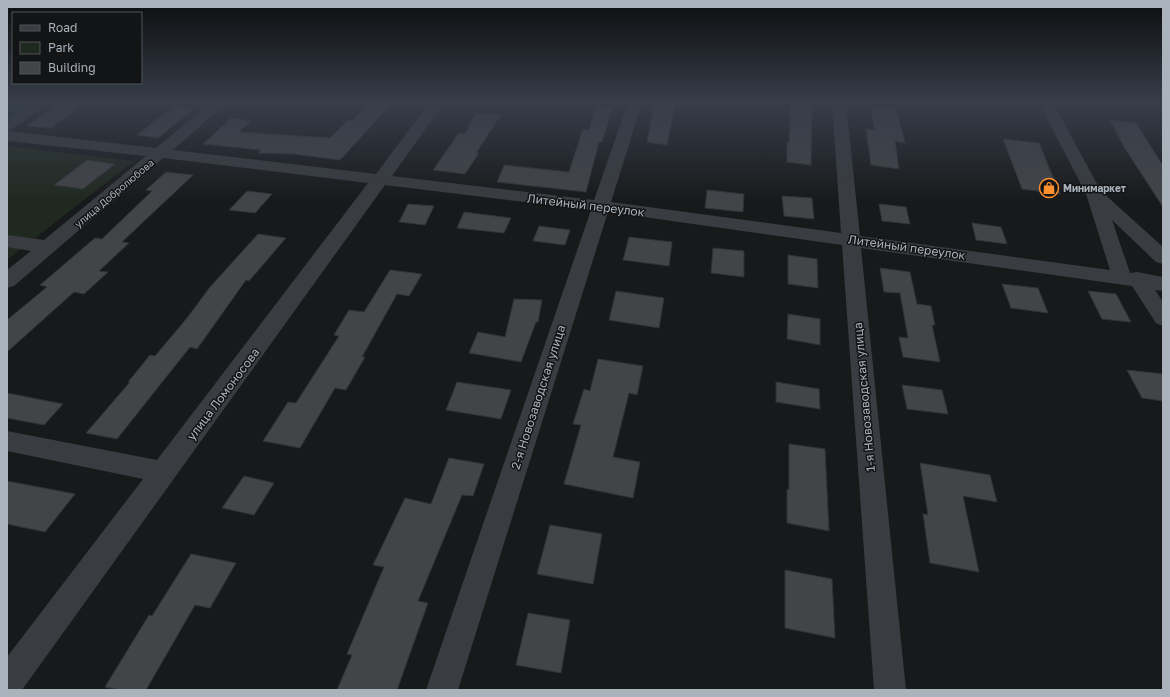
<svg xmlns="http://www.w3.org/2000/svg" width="1170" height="697" viewBox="0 0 1170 697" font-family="'Golos Text',sans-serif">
<rect width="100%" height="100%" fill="#18191b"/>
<g fill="#202920">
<path d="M7 103H31L7 119Z"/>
<path d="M7 146 134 161 7 260Z"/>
</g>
<g fill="#424448" stroke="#323337">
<path d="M60 103H85L51 128 27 126Z"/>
<path d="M369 103H392L340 160 294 154 258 153 261 150 203 144 231 118 251 121 239 132 330 138 348 120H353Z"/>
<path d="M654 103H675L667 145 647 142Z"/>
<path d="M791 103H812L811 165 787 162V143H789Z"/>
<path d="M175 106 195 108 158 138 137 135Z"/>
<path d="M870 106 896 109 905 143 895 141 899 169 871 165 866 129 875 130Z"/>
<path d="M595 107 612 108 602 142H599L586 192 497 182 504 165 569 172 583 129 589 130Z"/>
<path d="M476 113 501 115 476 153H479L465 174 433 170 459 133 465 134Z"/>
<path d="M1110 120 1136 123 1163 166V207L1124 147Z"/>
<path d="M1003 139 1039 143 1060 194 1022 189Z"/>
<path d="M87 160 115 164 83 189 54 185Z"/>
<path d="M166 172 193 175 122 242 129 243 99 271 108 272 84 294 74 292 7 352V320L47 287 40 285 95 238 102 239 152 191 146 190Z"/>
<path d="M707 190 744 194 743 212 705 208Z"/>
<path d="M247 191 272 194 255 213 229 210Z"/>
<path d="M782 196 812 198 814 219 784 216Z"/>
<path d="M408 204 434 206 425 225 399 222Z"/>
<path d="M879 204 906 207 910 224 882 221Z"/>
<path d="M464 212 511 218 504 233 457 228Z"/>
<path d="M972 223 1001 227 1007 244 976 240Z"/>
<path d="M539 226 570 230 565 245 533 241Z"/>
<path d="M258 234 286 238 249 281 246 280 197 349 190 347 117 439 86 433 130 382H128L150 355 155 356 187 318 210 287Z"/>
<path d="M629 237 672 242 669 266 623 260Z"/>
<path d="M713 248 744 251V277L711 273Z"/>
<path d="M788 255 817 259 818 288 788 284Z"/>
<path d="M880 268 910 272 917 304 931 306 935 325H932L940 362 903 357 899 337 908 338 900 293 884 292Z"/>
<path d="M390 270 422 274 409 296 397 294 362 357H365L346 390 335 388 300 448 263 441 288 402 296 403 339 336 334 335 349 310 364 312Z"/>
<path d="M1002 284 1038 288 1048 313 1011 308Z"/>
<path d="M616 291 664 298 659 328 609 320Z"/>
<path d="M1088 291 1116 294 1131 322 1102 319Z"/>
<path d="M514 299 542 300 538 322H536L521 362 469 353 478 332 505 337Z"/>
<path d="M788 314 820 319V345L787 339Z"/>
<path d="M598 359 643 366 637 395 629 393 613 457 640 462 633 498 564 484 581 425 573 424 584 389 590 391Z"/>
<path d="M1127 370 1163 374V401L1142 398Z"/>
<path d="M457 382 511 390 501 419 446 410Z"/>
<path d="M776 382 819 389 820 409 776 402Z"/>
<path d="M902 385 942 390 948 414 907 409Z"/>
<path d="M7 393 63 404 44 425 7 418Z"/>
<path d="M789 444 825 449 829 531 787 523V489L789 490Z"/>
<path d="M449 458 484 464 473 496 462 495 418 601 428 603 397 690H337L352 655 347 654 384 567 373 565 405 498 431 504Z"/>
<path d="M920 463 990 475 997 502 963 496 979 572 930 563 923 514 928 515Z"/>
<path d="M244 476 274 483 254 515 222 508Z"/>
<path d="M7 481 75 494 45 532 7 524Z"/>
<path d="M550 525 602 534 593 584 537 574Z"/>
<path d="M191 554 236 563 210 608 195 605 146 690H120L105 687 149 615 152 616Z"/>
<path d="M785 570 832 579 835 638 785 628Z"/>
<path d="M528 613 570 620 561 673 516 665Z"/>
</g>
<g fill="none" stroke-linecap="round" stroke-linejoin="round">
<g fill="#393c40" fill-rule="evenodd">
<path d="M31 103H48L12 129 7 131V119Z"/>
<path d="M210 103H226L173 150 376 174 429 103H444L392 176 594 200 628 103H642L611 202 841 233 832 103H846L860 236 1110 270 1086 194 1039 103H1053L1101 191 1163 247V264L1156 262 1112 220 1130 273 1137 272 1163 277V291L1155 290 1163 302V326L1156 323 1132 286 861 248 906 690H874L842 245 608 212 458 690H426L591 210 385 185 22 690H7V657L143 479 7 451V431L157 460 368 183 163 158 14 286 7 288V270L31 251 7 247V235L44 240 146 156 7 141V131L156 148Z"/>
</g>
</g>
<linearGradient id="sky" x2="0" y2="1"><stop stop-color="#0d0e0f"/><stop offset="0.51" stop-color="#373e4a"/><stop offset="1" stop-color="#373e4a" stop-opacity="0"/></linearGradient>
<rect width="1170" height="201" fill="url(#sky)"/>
<defs>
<symbol id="shop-ring" viewBox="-11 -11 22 22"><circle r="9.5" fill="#131416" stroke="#fd902e" stroke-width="1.5"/><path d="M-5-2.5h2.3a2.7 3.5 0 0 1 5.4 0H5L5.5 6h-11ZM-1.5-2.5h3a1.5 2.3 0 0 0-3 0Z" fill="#fd902e"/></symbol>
</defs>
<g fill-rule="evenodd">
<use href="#shop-ring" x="1038" y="177" width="22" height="22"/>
</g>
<g text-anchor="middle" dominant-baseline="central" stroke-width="3" stroke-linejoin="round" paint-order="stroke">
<g font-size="10" font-weight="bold" fill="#aab3bb" stroke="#131416" text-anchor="start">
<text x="1063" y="188">Минимаркет</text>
</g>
<g font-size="10" fill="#aab3bb" stroke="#131416">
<text transform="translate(114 193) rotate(-40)">улица Добролюбова</text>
</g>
<g font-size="12" fill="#aab3bb" stroke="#131416">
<text transform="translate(586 205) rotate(7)">Литейный переулок</text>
<text transform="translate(907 247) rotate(8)">Литейный переулок</text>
<text transform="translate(223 394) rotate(-53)">улица Ломоносова</text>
<text transform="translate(538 397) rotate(-72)">2-я Новозаводская улица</text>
<text transform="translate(864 397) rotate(-95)">1-я Новозаводская улица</text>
</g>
</g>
<rect width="1170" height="697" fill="none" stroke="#aab3bb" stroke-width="16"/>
<rect x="12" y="12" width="130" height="72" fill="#131416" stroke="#4f5458"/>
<rect x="20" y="25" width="20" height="6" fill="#393c40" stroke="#4f5458"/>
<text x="48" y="32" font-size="12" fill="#aab3bb">Road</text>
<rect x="20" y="42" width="20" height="12" fill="#202920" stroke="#4f5458"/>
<text x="48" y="52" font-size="12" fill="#aab3bb">Park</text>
<rect x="20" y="62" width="20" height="12" fill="#424448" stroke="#4f5458"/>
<text x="48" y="72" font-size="12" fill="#aab3bb">Building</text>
</svg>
